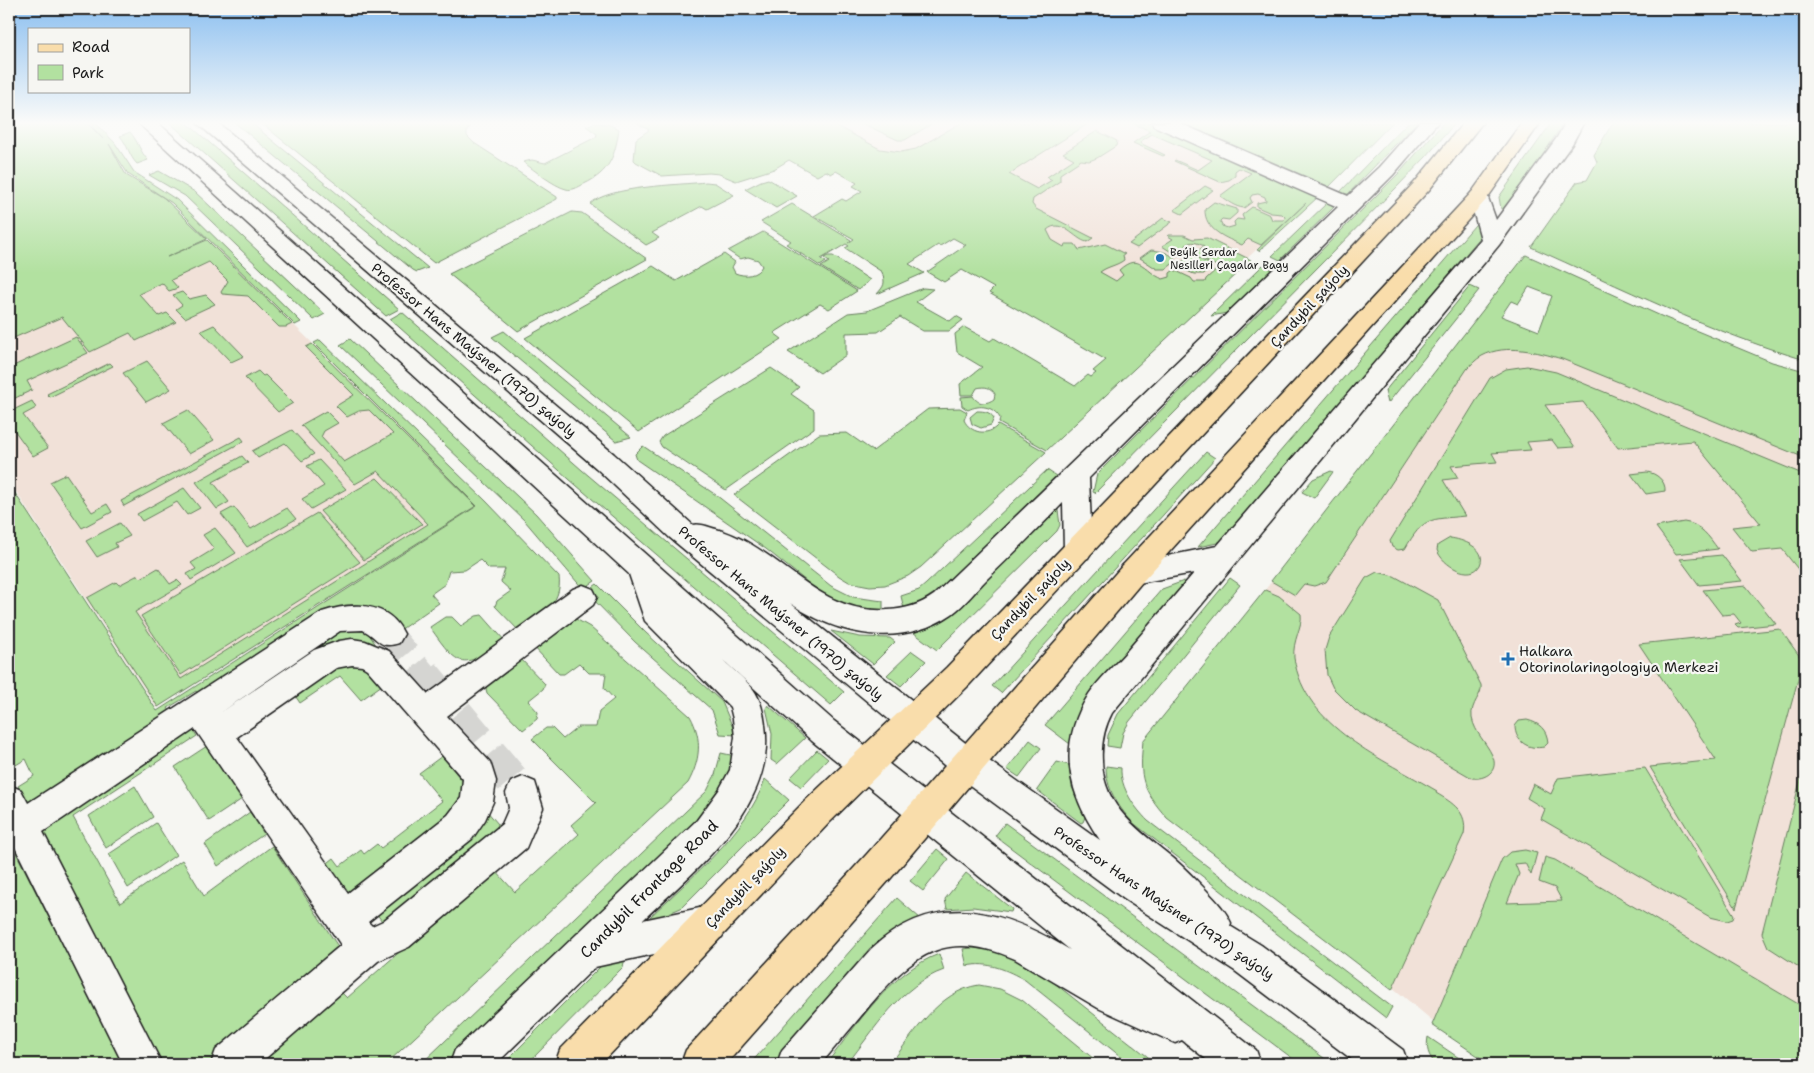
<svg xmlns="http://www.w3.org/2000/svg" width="1814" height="1073" viewBox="0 0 1814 1073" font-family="'Shantell Sans',sans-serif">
<rect width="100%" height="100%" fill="#f6f6f2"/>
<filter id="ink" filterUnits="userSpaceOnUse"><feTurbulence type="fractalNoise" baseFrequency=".02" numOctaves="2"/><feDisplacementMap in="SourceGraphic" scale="10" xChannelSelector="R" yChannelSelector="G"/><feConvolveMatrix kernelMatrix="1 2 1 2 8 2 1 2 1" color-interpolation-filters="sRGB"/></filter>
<g filter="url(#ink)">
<g fill="#f1e1d8">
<path d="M819 122H976L901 166Z"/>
<path d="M1082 122H1141L1311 198 1185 317 960 198Z"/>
<path d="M208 240 477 506 157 708 9 481V325Z"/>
<path d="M1495 325 1805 450V1064L1434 1022 1392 987 1144 742 1288 561Z"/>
</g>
<g fill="#b2e1a0" stroke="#677e5e" fill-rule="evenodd">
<path d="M9 122H86L103 139 88 122H95L115 143 134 172 177 200 301 322 295 325 172 203 128 174 109 144 126 175 164 198 207 239 167 257 207 240 292 324 286 327H279L248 296 222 294 221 292 228 281 209 262 171 280 178 288 169 291 162 283 139 294 159 316 167 313 176 322 136 341 130 333 90 352 62 317 9 340Z"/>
<path d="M169 122H186L399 309 386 316Z"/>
<path d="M234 122H250L428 268 417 272 413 270Z"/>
<path d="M260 122H475L467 130V136L474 143 557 197V199L434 263Z"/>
<path d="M636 122H829L880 149 901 152 916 149 962 122H1091L1009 174 1037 189 1052 180 1047 177 1074 159 1063 153 1097 131 1117 141 1116 146 1097 158 1089 161 1081 160 1060 174V181L1033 199 1032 204 1036 209 1093 238 1087 242C1075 240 1062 217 1047 230L1052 240 1064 247 1065 244H1075L1079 250 1105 244 1125 254 1123 255 1124 260C1116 266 1108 266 1100 272L1116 281 1123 275 1119 270C1140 251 1144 272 1163 279L1170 277V273L1174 270 1191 278 1194 282H1205L1206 279 1219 267 1193 255 1204 246C1198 243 1191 240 1186 245L1189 250 1183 255H1176L1162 246 1173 239 1168 236 1169 235H1184L1193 239 1207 238 1251 260 1047 450 999 423 1000 418C993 406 980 404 968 410L962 406 961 397 973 396C978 405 987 404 994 399L995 394C991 387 985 386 977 388L973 395H961L960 384 982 367 957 352 955 334 964 327 990 341 994 338 1075 386 1088 375 1091 377 1096 373 1093 371 1106 360 989 293 994 288 962 270 944 282 927 272 966 245 953 238 940 246 938 245 909 264 924 273 877 294C884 286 886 284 882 272L845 248 849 246 846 244 821 259 826 262 820 266 786 244 791 241 761 222 792 204 851 240 848 243 854 239 814 216 842 199 846 201 862 191 853 186 857 183 836 171 831 174 826 171 817 176 789 160 774 169 736 181 719 174 709 173 662 176 636 162 634 160 636 139 649 130Z"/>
<path d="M859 122H935L905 140H898Z"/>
<path d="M1130 122 1144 124 1142 122H1150L1318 197 1259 251 1257 250 1306 203 1261 245 1248 239 1242 245C1226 238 1204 230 1205 209L1214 202 1237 209V213L1229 220 1222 219 1220 221 1222 226 1228 228 1235 226 1234 222 1237 219 1244 220 1242 215 1252 207 1270 215 1272 220H1284L1285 217 1282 214 1271 213 1257 207V203L1266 201 1265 197 1258 194 1252 195 1250 198 1252 202 1244 208C1234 207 1228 201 1220 196L1251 173 1239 168 1235 171V176L1229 180 1220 182 1174 161 1175 160 1198 170 1212 160 1152 134 1141 141 1142 144 1165 155 1163 156 1133 143 1150 131Z"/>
<path d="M1172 122H1393L1326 190Z"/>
<path d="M1408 122H1417L1348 194H1338Z"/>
<path d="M1444 122H1456L1426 157 1395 189 1095 493 1093 492 1097 474 1401 171Z"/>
<path d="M1552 122H1564L1535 167 1504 210 1501 209 1499 197Z"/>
<path d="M1613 122H1805V360C1711 332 1621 287 1531 247L1577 182 1587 180 1597 162 1594 155Z"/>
<path d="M594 123 608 124 619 129C615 156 610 172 584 184 578 187 572 191 566 189 554 186 534 170 523 162L532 160 545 163 596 137 597 134 586 126Z"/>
<path d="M130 132C138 141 140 152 148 160L137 164C129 156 128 145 120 136Z"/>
<path d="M159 171 195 192 325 314 314 320 185 196 149 175Z"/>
<path d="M768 179 770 180 797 196 776 208 745 189 761 181Z"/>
<path d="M706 182 715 183 734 195 707 209 702 206 652 233 659 238 646 245 590 204C609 186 679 185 706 182Z"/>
<path d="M1205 186 1213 190 1182 214 1174 210Z"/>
<path d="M1328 202 1334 207 1280 260 1272 256Z"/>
<path d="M572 212 582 213 647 259 518 331 449 274Z"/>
<path d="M1163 218 1172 222 1137 248 1129 244Z"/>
<path d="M1481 218 1483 234 1227 537 1217 543 1198 547Z"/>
<path d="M763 232 857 291 829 309 820 304 774 333 782 339 639 432 525 338 653 266 676 281 724 254 735 262 732 267 735 273C745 277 757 276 762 266L758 260 748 257 740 259 728 251Z"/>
<path d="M1151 250C1160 251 1171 252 1176 261L1166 269H1157L1140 258Z"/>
<path d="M1526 255 1661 316 1772 362 1805 371V458L1562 359C1538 352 1506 343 1482 356 1476 359 1471 365 1467 369L1326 582 1314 586 1304 584 1295 595 1271 581ZM1529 287 1552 296 1539 331 1501 316 1511 301 1518 304Z"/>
<path d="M828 256H833L870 280 858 290 821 267 829 262 824 258Z"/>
<path d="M1188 256H1193L1208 263 1210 268 1204 274H1194L1180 268 1179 265Z"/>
<path d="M1263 265 1272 269 1227 313 1211 316Z"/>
<path d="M1470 286 1479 290 1388 403 1385 391Z"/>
<path d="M923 288 933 289 916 302 950 321 956 316 963 320 949 331H923L900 317 878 332 846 333V355L820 373 788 352 848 313 867 311Z"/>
<path d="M182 292 189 299 206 295 215 304 185 318 176 309 182 305 173 295Z"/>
<path d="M402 312 582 470 844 692 831 705 569 479 390 319Z"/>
<path d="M214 325 244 356 231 362 201 331Z"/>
<path d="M504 331 631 437 616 441 492 337Z"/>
<path d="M76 337 88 353 27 381 32 390 9 401V368Z"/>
<path d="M350 339 536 514 595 581 583 589 525 521 340 345Z"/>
<path d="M320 340 486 501 559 577C563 604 538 618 520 632L495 606 497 601 511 591 501 582 505 569H489L480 560 465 570 449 571 445 584 431 594 439 603 400 630C384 610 370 603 345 605L201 697 196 691 168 708 173 716 32 805 27 803 18 786 34 776 26 759 9 769V484L157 711 477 506 314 343Z"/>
<path d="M312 344 476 506 158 707 87 598 116 582 119 585 138 575 141 578 158 568 170 584 177 580 182 585 135 612 181 679 428 524 378 471 355 484 301 425 326 411 338 423 324 431 321 437 344 462 393 434 369 410 359 411 347 417 336 406 354 395 306 347Z"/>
<path d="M147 361 171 389 146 402 123 373Z"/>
<path d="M110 363 113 366 50 397 47 394Z"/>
<path d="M1527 366 1556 372 1805 475V578L1782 549 1752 552 1732 527 1761 524 1693 441 1618 448 1583 402 1545 405 1575 447 1558 448 1552 440 1527 442 1531 450 1492 453 1497 462 1451 466 1458 478 1443 480 1465 516C1429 520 1424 516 1405 549L1398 550 1392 547 1390 541 1490 378 1506 369Z"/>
<path d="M771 368 799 387 791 394 814 410V428L726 490 662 447 659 442 663 436Z"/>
<path d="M258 371 263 376 265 375 293 403 278 412 245 378Z"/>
<path d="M32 401 36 408 23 415 48 448 33 456 9 423V412Z"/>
<path d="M960 408 967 412 964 420C970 433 988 437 998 425L1046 452 921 567 908 576 885 585 870 586 849 582 839 576 734 495 819 434 847 433 873 451 928 409Z"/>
<path d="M188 410 214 440 189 454 163 423Z"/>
<path d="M977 411C985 411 990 412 994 418L991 425 981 428 972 424 970 417Z"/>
<path d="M292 430 314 454 302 461 285 443 258 458 252 451Z"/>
<path d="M241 437 244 441 124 506 121 501Z"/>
<path d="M643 446 716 495 831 586 853 597 883 601V611L869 610 839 603 822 594 766 549 637 460 635 454Z"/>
<path d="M1206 452 1215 458 1001 693 992 686Z"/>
<path d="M242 456 248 463 213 482 229 502 217 509 196 482Z"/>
<path d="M319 460 346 489 311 509 302 499 324 486 307 466Z"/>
<path d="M1047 470 1056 476 936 592 916 605 904 609 901 596 919 590 926 584Z"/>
<path d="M1331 471 1333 472 1314 498 1302 492 1313 479Z"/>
<path d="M1647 472C1656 473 1666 481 1665 491L1646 494 1631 474Z"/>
<path d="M66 474 92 512 107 504 112 512 82 528 50 482Z"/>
<path d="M377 478 422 524 364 560 320 511Z"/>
<path d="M184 488 200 508 187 515 177 502 142 521 137 514Z"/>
<path d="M234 507 251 529 287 508 296 519 247 547 221 514Z"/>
<path d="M1058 510 1060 525 1057 531 937 650 914 633 940 623 949 617Z"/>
<path d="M317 513 360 562 181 675 141 616Z"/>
<path d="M1684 522C1701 524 1709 537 1718 549L1676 554 1656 527Z"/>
<path d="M120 523 130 536 115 543 117 547 97 557 86 541Z"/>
<path d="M215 528 236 553 191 580 187 574 196 569 191 563 214 549 203 535Z"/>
<path d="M1450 538C1461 539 1488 548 1480 565 1471 582 1442 565 1437 550L1438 545Z"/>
<path d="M1722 555 1742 581 1699 585 1680 559Z"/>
<path d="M1377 572 1394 576 1438 600 1481 685C1483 695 1470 703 1472 718 1475 733 1486 742 1492 755 1500 771 1485 780 1472 778L1356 711 1333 688 1327 675 1325 650 1329 637 1366 578Z"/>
<path d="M1230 578 1240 585 1129 722 1123 733 1120 748 1107 746 1108 735 1118 714Z"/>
<path d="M1184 581 1186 582 1083 705 1075 722 1070 744 1045 725 1162 589Z"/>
<path d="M597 584 646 633 722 702 736 735 720 734 712 710 635 642 586 592Z"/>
<path d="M1746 586 1776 624 1738 628 1735 625 1741 623 1734 614 1722 615 1703 590Z"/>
<path d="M1265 590 1279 596 1301 614C1303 627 1292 640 1294 658 1305 728 1383 759 1437 791L1436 793C1453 803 1468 812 1464 834L1392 990 1167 818C1142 789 1139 779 1143 741Z"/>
<path d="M482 615 505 641C462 669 460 670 430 627L445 617H452L461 626 476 616Z"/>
<path d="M574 618 590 627 690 716C703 739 700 761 688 783L386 1064H259L341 992 347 998 494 869 515 892 579 834 571 825 596 803 532 739 546 728H552L563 739 578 727H596L599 711 614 699 604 688 606 673H589L579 663 564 674H559L531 644Z"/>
<path d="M1780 629 1803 661 1736 908 1650 767 1716 760 1639 644Z"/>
<path d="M340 631H367L376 645 368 644 230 715 224 707Z"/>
<path d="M831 631 860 637 890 638 895 642 873 664Z"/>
<path d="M912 651 926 661 901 686 887 675Z"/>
<path d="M517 655 545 684 543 689 528 701 538 712 537 719 523 730 487 693C481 676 506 664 517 655Z"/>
<path d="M343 664 367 666 382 685 361 700 340 676 300 703 294 694Z"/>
<path d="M768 705 805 738 777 764 771 760 772 734 766 708Z"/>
<path d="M1527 720C1539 723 1547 729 1548 743L1544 747C1529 750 1515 742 1515 726L1519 721Z"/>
<path d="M191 727 197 736 73 817 120 903 182 860 204 896 272 846 339 948 334 963 207 1064H162L39 825Z"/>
<path d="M1030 740 1041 748 1019 777 1007 769Z"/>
<path d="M207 746 242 799 209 821 175 767Z"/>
<path d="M817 750 828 759 801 787 790 778Z"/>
<path d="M721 753 735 756 728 779 709 808 444 1064H421L707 791 715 775Z"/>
<path d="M442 756 464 783 465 789 458 810 350 896 324 866 334 858 340 866 361 850 364 854 377 844 381 848 442 801 419 773Z"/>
<path d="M1805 761V971L1768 947 1762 933Z"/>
<path d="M1057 762 1069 765 1072 787 1085 817 1083 822 1081 823 1037 790Z"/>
<path d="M1106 766 1121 768C1120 788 1135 808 1148 821L1392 1007 1386 1018 1132 822C1117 805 1106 788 1106 766Z"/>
<path d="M1645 768 1734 915 1733 919 1727 921 1710 917 1541 819 1545 809 1527 798 1533 784 1551 794 1558 778Z"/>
<path d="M765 779 789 800 681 908 652 920 650 917C690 878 747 833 765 779Z"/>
<path d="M135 786 153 817 106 848 89 816Z"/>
<path d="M486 810 498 824 495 833 384 924 374 910Z"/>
<path d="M250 812 264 834 218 866 205 844Z"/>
<path d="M156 823 176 855 128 888 109 854Z"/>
<path d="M1005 823 1332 1064H1300L995 836Z"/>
<path d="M9 839 123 1064H9Z"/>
<path d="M937 849 949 859 923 891 910 881Z"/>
<path d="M1525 850 1537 853 1531 875 1525 863 1515 864 1519 874 1507 903 1562 901 1555 888 1539 882 1545 857 1555 860 1805 1008V1064H1490L1432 1025 1502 859 1510 852Z"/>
<path d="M966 873 1012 909 1011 912 973 907 947 909 945 899Z"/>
<path d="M897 898 921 919 902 926 873 950 774 1064H750Z"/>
<path d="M972 948 1000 951 1034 967 1157 1064H1130L1025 980C1007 970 988 961 967 966L963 949Z"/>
<path d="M939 954 944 970C901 985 874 1030 847 1064H826C857 1025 890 972 939 954Z"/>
<path d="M625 958 623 967 527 1064H503L601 966Z"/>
<path d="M979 985 1000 989 1022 1000 1100 1064H890C914 1034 938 991 979 985Z"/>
<path d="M1428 1037 1468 1064H1436C1428 1056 1426 1048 1428 1037Z"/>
</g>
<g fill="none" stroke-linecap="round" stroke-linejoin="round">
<path stroke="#d5d5d2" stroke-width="27" stroke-dasharray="27 14" stroke-linecap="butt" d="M389 634 424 676"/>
<path stroke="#d5d5d2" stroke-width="34" stroke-dasharray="34 18" stroke-linecap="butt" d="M423 674 523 793"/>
<defs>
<g id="minor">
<path d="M137 122H157L834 721 1256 1050 1261 1064H1212L1182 1040 1175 1043 1098 1008 1015 959C947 929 914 953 870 1005 854 1025 837 1044 821 1064H777L782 1050 871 949C936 889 1002 909 1070 950L812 741 723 660C733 670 745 679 753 689 760 698 764 714 765 725 777 807 695 870 643 920L709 906 722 911 727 924 722 937 709 942 595 967 496 1064H450L455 1050 697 820 719 790 730 770 735 737 733 719 730 707 645 621 629 574Z"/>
<path d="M196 122H217L614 454 693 525C700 523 709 527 716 529 781 547 815 615 888 610 905 609 920 605 934 595L1338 207 1154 126 1152 122H1177L1348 196 1379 167 1419 122H1438L1393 175 1089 478 1092 550 1088 558 1078 561 1068 558 1064 550 1063 503C1038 529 1013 554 987 579 976 590 965 605 952 614 901 649 838 636 790 603L978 753 1100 840C1067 793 1057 745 1089 694 1099 679 1115 665 1127 651 1149 625 1172 599 1194 573L1133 584 1123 581 1119 573 1123 565 1217 546 1481 239 1469 196 1472 192 1479 190 1486 192 1496 220 1556 139 1566 122H1584L1572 144 1499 245 1112 713C1104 728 1101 744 1102 761 1103 808 1140 831 1173 858 1185 868 1195 879 1206 890 1216 901 1225 909 1231 923L1230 926 1261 945 1403 1050 1408 1064H1358L1235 971 1124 899 956 775 669 537 596 468Z"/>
<path d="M583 585 593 589 597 597 593 605 447 716 490 762 496 781 493 802 485 820 472 839 368 922 372 926 383 921 502 824 509 808 506 793 511 782 523 777 535 782 543 808 526 848 409 947 378 961 259 1064H211L216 1050 341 945 195 729 43 832 162 1064H123L9 835V785L21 790 28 803 322 612C352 602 388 601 404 634L399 643C379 650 379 638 363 630L340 631 220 713 314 650 339 641 352 639 365 641 389 651 428 694 573 589ZM352 665 362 666 367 669 463 779 461 798 448 815 348 893 237 737 336 668Z"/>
</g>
<g id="major">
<path d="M1464 122H1483L1429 190 969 685 829 823 601 1064H555L560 1050 805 801 947 667 1415 182Z"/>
<path d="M1522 122H1541L1486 200 1143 581 891 878 726 1064H681L686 1050 867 854 1123 565 1472 192Z"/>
</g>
</defs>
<use href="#minor" stroke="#1c1c1c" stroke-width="3"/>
<use href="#major" stroke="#1c1c1c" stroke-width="3"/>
<use href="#minor" fill="#f6f6f2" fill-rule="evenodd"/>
<use href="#major" fill="#f9ddab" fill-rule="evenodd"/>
</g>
</g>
<linearGradient id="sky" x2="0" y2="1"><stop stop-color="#8bbff0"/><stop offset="0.45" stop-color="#fbfbf9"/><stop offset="1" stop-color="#fbfbf9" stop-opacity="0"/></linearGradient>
<rect width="1814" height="273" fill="url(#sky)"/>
<g fill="#1f6fb2" stroke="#f6f6f2" stroke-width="2">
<circle cx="1160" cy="258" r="5"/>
<path d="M1505.5 651.5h5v5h5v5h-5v5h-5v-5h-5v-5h5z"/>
</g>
<g text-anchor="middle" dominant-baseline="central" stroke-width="4.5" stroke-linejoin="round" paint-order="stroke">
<g font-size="11" fill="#1c1c1c" stroke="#f6f6f2" text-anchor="start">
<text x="1170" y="252">Beýik Serdar<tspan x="1170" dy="13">Nesilleri Çagalar Bagy</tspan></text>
</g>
<g font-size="14" fill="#1c1c1c" stroke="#f6f6f2">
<text transform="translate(1309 306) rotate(-47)">Çandybil şaýoly</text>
<text transform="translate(474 350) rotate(40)">Professor Hans Maýsner (1970) şaýoly</text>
<text transform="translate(1030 599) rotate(-46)">Çandybil şaýoly</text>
<text transform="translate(781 613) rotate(40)">Professor Hans Maýsner (1970) şaýoly</text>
<text transform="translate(745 887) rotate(-46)">Çandybil şaýoly</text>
<text transform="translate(1164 903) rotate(34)">Professor Hans Maýsner (1970) şaýoly</text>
</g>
<g font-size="14" fill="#1c1c1c" stroke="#f6f6f2" text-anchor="start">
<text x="1519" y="651">Halkara<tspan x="1519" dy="16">Otorinolaringologiya Merkezi</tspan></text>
</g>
<g font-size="16" fill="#1c1c1c" stroke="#f6f6f2">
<text transform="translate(649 889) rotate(-45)">Candybil Frontage Road</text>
</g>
</g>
<rect width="1814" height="1073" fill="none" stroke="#f6f6f2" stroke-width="30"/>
<rect x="15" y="15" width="1784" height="1043" fill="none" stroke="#1c1c1c" stroke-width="2" filter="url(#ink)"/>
<rect x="28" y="28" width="162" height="65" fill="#f6f6f2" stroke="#9f9f9c"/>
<rect x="38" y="44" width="25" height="8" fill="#f9ddab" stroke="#9f9f9c"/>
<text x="72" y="52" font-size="15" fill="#1c1c1c">Road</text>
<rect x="38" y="65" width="25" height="15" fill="#b2e1a0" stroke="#9f9f9c"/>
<text x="72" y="78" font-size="15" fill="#1c1c1c">Park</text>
</svg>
